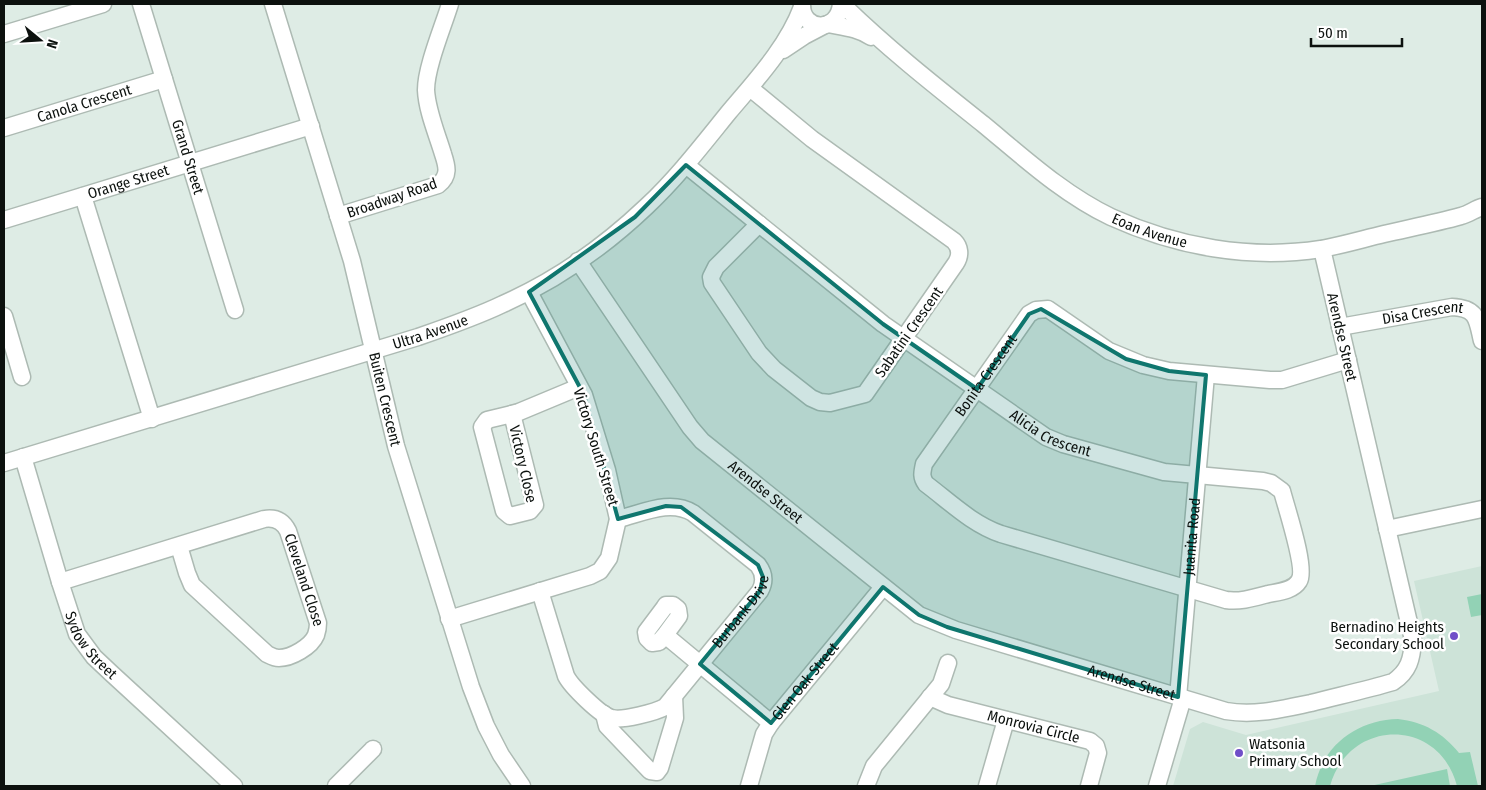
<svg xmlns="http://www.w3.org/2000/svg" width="1486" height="790" viewBox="0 0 1486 790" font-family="'Fira Sans Condensed',sans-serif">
<rect width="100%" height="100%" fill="#deece5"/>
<path fill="#cde3d8" d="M1482 566V786H1173L1190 729 1203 722 1246 735 1439 691 1414 581Z"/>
<g fill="#92d2b5">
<path d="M1482 594V615L1471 617 1467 597Z"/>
<path d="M1398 719C1424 722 1443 733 1459 753L1470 752 1478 786H1457C1439 717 1349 718 1330 786H1315C1323 745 1357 720 1398 719Z"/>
<path d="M1447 769 1450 786H1370Z"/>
</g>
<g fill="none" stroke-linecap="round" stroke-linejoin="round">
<defs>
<g id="minor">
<path id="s1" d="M141 4 235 310"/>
<path id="s2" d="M273 4 352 261 396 446 471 687 486 726 501 755 522 786"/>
<path d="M802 4C801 31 838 34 841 4"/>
<path id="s3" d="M842 4C886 47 934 85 983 124 1023 157 1063 194 1111 217 1177 247 1250 260 1321 249 1343 245 1363 239 1384 234 1410 228 1436 223 1461 216 1469 214 1475 209 1482 207"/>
<path d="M828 24C843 27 858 28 871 37"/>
<path d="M4 34 103 4"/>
<path d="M783 50 804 36 825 25"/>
<path d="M750 88 812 139 954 241C960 247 961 255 956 263L865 394 830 403 820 402 811 398 774 369 759 353 712 283 711 277 716 267 759 224"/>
<path id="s4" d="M4 128 164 79"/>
<path id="s5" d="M686 165 883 324 1046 437 1063 444 1164 472 1263 481 1271 483 1282 491C1286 507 1307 569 1299 581 1293 591 1278 592 1268 594 1253 598 1240 602 1226 600L1001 534C972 524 950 502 926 484 921 477 922 473 924 464L1029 314 1036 310 1048 309 1109 351 1143 365 1169 371 1270 380H1282L1348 360"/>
<path d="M83 196 152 419"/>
<path d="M338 216 438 185C450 176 447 166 443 154 437 134 427 111 426 90 426 67 443 27 450 4"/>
<path id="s6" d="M4 220 311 126"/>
<path id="s7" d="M578 261 690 427 702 441 919 615 956 630 1226 711C1255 716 1282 709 1311 703 1338 696 1366 690 1393 682 1409 671 1412 659 1413 640L1322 249"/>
<path d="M4 316 22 377"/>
<path id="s8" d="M1340 327 1452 307C1478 308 1477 320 1482 341"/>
<path d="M512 414 535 505 530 511 510 516 504 511 482 427 487 420Z"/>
<path d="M512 414 519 412 579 387"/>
<path id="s9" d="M23 457 60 582 77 634 94 657 111 673 234 786"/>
<path id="s10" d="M4 463 418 337C447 327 476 317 503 304 555 281 605 246 647 206 677 178 703 144 729 112 756 80 787 47 802 7"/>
<path d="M1387 529 1482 509"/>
<path id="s11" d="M60 582 264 519C275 517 283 521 288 531L318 623C318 627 317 632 316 635 311 647 291 658 279 658 274 658 271 656 267 654L192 585 187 573 179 546"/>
<path id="s12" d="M540 591 566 676C571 686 601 716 612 718 622 721 656 712 665 707L760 591C765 582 764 573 758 565L693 513C670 499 643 513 618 519"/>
<path d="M449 619 590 576 600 571 609 558 618 519 607 470 584 395 529 292"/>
<path d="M665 635 659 642 652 643 647 638 646 632 664 608 666 605H673L678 609 679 616 665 635 771 723"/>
<path id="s13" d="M930 697 948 705 1090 741 1096 746 1098 753 1089 786"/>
<path id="s14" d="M1178 697 1206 375"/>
<path d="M604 714 607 726 650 771 657 772 660 768 675 718 674 696"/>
<path d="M336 786 373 749"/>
<path id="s15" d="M749 786 764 734 771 723 883 587"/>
<path d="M866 786 874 766 941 684 948 663"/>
<path d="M987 786 1006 720"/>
<path d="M1157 786 1183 698"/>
</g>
</defs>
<use href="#minor" stroke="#adbab3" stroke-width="19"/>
<use href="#minor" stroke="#fff" stroke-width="16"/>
</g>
<path fill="#0f766e" fill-opacity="0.2" stroke="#0f766e" stroke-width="4" stroke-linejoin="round" d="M686 165 883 324 977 389 1029 314 1041 309 1126 359 1169 371 1206 375 1178 697 947 627 919 615 883 587 771 723 700 664 760 591 763 577 758 565 681 507 666 506 618 519 584 395 529 292 635 217Z"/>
<g fill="#704ec8" stroke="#fff" stroke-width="2">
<circle cx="1454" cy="636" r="5"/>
<circle cx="1239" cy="753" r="5"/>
</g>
<g text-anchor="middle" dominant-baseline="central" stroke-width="5" stroke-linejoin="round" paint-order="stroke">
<g font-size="15" fill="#0c110e" stroke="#fff">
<text stroke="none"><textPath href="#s4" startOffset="84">Canola Crescent</textPath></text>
<text stroke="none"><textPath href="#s1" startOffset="160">Grand Street</textPath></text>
<text stroke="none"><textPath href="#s6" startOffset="130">Orange Street</textPath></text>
<text transform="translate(392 198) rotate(-19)">Broadway Road</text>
<text stroke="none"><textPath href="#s3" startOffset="385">Eoan Avenue</textPath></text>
<text stroke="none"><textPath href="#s8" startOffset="84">Disa Crescent</textPath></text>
<text stroke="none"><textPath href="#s10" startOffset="446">Ultra Avenue</textPath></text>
<text transform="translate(909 332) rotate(-55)">Sabatini Crescent</text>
<text transform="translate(1342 337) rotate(77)">Arendse Street</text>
<text stroke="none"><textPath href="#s5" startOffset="1320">Bonita Crescent</textPath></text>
<text stroke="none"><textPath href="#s2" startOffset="411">Buiten Crescent</textPath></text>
<text stroke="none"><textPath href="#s5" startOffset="454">Alicia Crescent</textPath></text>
<text transform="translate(596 447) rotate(73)">Victory South Street</text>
<text transform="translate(523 464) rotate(77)">Victory Close</text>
<text stroke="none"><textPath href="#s7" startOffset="300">Arendse Street</textPath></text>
<text stroke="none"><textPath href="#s14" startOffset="161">Juanita Road</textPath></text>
<text stroke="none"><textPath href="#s11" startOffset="294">Cleveland Close</textPath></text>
<text stroke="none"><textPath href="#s12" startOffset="329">Burbank Drive</textPath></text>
<text stroke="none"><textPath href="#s9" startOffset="202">Sydow Street</textPath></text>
<text stroke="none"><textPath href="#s15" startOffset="121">Glen Oak Street</textPath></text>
<text stroke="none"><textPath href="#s7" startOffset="720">Arendse Street</textPath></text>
<text stroke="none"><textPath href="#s13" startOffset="108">Monrovia Circle</textPath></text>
</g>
<g font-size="15" fill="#0c110e" stroke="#fff" text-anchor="end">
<text x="1444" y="627">Bernadino Heights<tspan x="1444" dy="17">Secondary School</tspan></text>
<text x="1249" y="744" text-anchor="start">Watsonia<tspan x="1249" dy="17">Primary School</tspan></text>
</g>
</g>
<rect width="1486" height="790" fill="none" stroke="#0c110e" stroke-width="10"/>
<g transform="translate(40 40) rotate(108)" stroke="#ffffff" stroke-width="4" paint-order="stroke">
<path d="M0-4L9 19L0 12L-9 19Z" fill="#0c110e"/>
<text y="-8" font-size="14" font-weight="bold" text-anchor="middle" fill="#0c110e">N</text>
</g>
<path d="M1311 38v8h91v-8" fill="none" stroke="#0c110e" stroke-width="2.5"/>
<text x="1318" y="38" font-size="15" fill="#0c110e" stroke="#ffffff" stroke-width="4" paint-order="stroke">50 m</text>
</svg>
